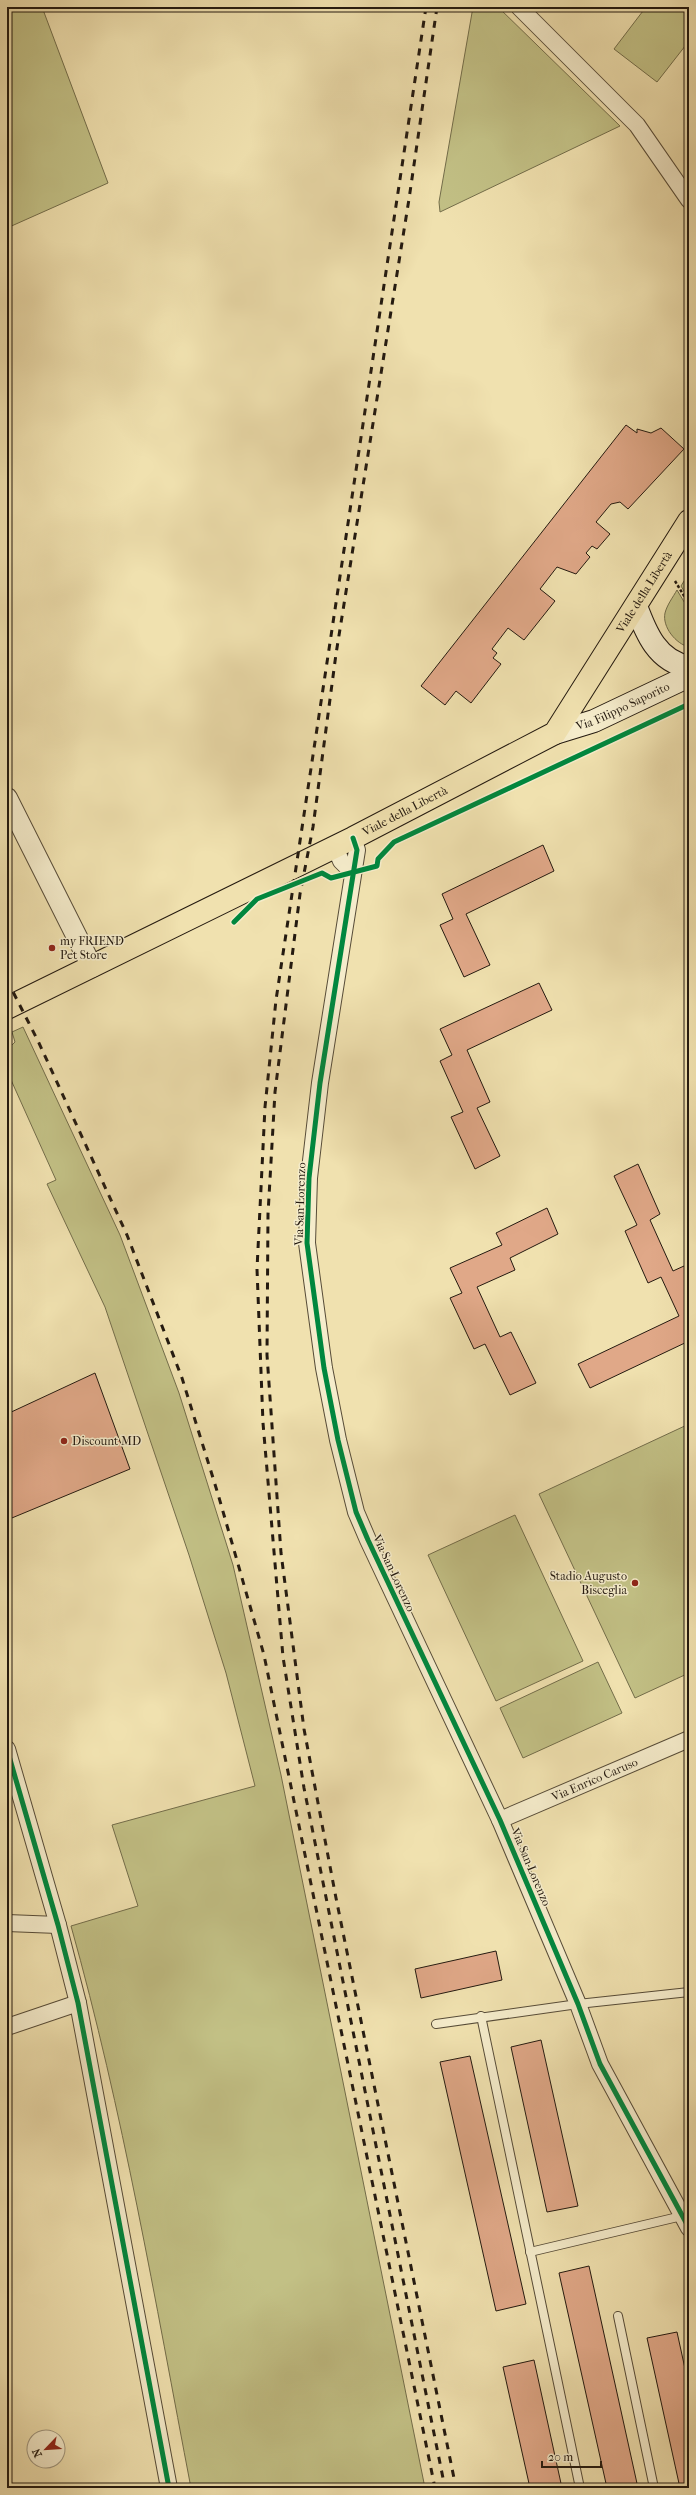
<svg xmlns="http://www.w3.org/2000/svg" width="696" height="2495" viewBox="0 0 696 2495" font-family="'IM FELL French Canon',serif">
<rect width="100%" height="100%" fill="#f0e1af"/>
<filter id="stains"><feTurbulence type="fractalNoise" baseFrequency=".005" numOctaves="4"/><feColorMatrix values="0 0 0 0 .2 0 0 0 0 .09 0 0 0 0 .02 0 0 0 .5 -.17"/></filter>
<radialGradient id="worn" r=".72"><stop offset=".6" stop-color="#630" stop-opacity="0"/><stop offset="1" stop-color="#630" stop-opacity=".3"/></radialGradient>
<g fill="#c2c085" stroke="#736d4a">
<path d="M7 7H42L108 183 7 228Z"/>
<path d="M473 7H498L620 126 440 212 439 202Z"/>
<path d="M646 7H689V41L657 82 614 49Z"/>
<path d="M689 573 688 598 681 586Z"/>
<path d="M677 590 689 610V647C676 644 662 627 665 613 667 605 673 597 677 590Z"/>
<path d="M23 1027 120 1235 179 1393 233 1565 281 1775 425 2488H191C155 2300 123 2111 71 1926L138 1906 112 1825 255 1786 226 1673 189 1555 105 1307 47 1184 56 1180 7 1071V1050L15 1042 12 1032Z"/>
<path d="M689 1424V1673L635 1698 539 1494Z"/>
<path d="M515 1515 583 1661 496 1701 428 1555Z"/>
<path d="M598 1662 622 1713 523 1758 500 1708Z"/>
</g>
<g fill="#e0a888" stroke="#241a10">
<path d="M626 425 637 433V429L651 433 661 428 684 449 628 509 620 502 611 504 596 522 610 534 597 549 592 546 586 553 590 557 576 574 557 567 540 589 555 601 524 640 508 628 492 649 497 653 493 658 501 664 471 703 456 691 445 705 421 686Z"/>
<path d="M543 845 554 871 466 914 490 965 464 977 440 925 453 919 442 894Z"/>
<path d="M539 983 552 1010 467 1050 490 1102 477 1108 500 1156 475 1169 451 1117 463 1112 440 1061 452 1055 440 1029Z"/>
<path d="M638 1164 660 1214 650 1220 673 1271 684 1266 689 1277V1325L685 1326 689 1341 590 1388 578 1364 679 1316 661 1277 648 1283 625 1231 637 1225 614 1176Z"/>
<path d="M547 1208 558 1234 510 1258 515 1270 477 1287 500 1337 511 1332 536 1383 510 1395 485 1344 474 1349 450 1298 462 1293 450 1268 502 1245 496 1233Z"/>
<path d="M95 1373 130 1469 7 1520V1414Z"/>
<path d="M496 1951 502 1980 421 1998 415 1969Z"/>
<path d="M541 2040 578 2206 547 2212 511 2047Z"/>
<path d="M470 2056 526 2304 496 2311 440 2062Z"/>
<path d="M589 2266 638 2488H607L559 2273Z"/>
<path d="M677 2332 689 2387V2488H680L647 2338Z"/>
<path d="M534 2360 562 2488H530L503 2367Z"/>
</g>
<g fill="none" stroke-linecap="round" stroke-linejoin="round">
<defs>
<g id="service">
<path d="M481 2016 580 2488"/>
<path d="M436 2024 578 2004 689 1992"/>
<path d="M530 2252 682 2216"/>
<path d="M618 2316 654 2488"/>
</g>
<g id="minor">
<path d="M519 7 637 125 689 200"/>
<path d="M353 838 357 850 320 1083 309 1178 307 1243 324 1368 338 1440 356 1512 368 1540 500 1820 578 2004 600 2064 689 2228"/>
<path d="M335 847 341 861 352 872"/>
<path d="M7 1749 58 1925 78 2003 169 2488"/>
<path id="s1" d="M500 1820 689 1739"/>
<path d="M7 1923 58 1925"/>
<path d="M7 2027 78 2003"/>
</g>
<path id="tertiary" d="M7 798 92 967"/>
<g id="secondary">
<path d="M636 606C646 633 657 661 689 667"/>
<path id="s2" d="M555 733 594 721 689 676"/>
</g>
<g id="primary">
<path id="s3" d="M7 1008 353 838 555 733 689 521"/>
</g>
</defs>
<use href="#service" stroke="#574c38" stroke-width="10"/>
<use href="#minor" stroke="#574c38" stroke-width="18"/>
<use href="#tertiary" stroke="#574c38" stroke-width="22"/>
<use href="#secondary" stroke="#241a10" stroke-width="24"/>
<use href="#primary" stroke="#241a10" stroke-width="24"/>
<path stroke="#241a10" stroke-width="2.5" stroke-dasharray="3 2" stroke-linecap="butt" d="M675 581 689 604"/>
<use href="#service" stroke="#f5eccb" stroke-width="8"/>
<use href="#minor" stroke="#f5eccb" stroke-width="16"/>
<use href="#tertiary" stroke="#f5eccb" stroke-width="20"/>
<use href="#secondary" stroke="#f5eccb" stroke-width="22"/>
<use href="#primary" stroke="#f0e1af" stroke-width="22"/>
<g stroke="#241a10" stroke-width="3" stroke-dasharray="7 7" stroke-linecap="butt">
<path d="M426 7 276 1000 265 1107 257 1269 263 1423 283 1657 304 1788 445 2488"/>
<path d="M437 7 409 199 336 654 313 827 300 894 275 1092 268 1214 267 1355 281 1553 304 1729 336 1898 456 2488"/>
<path d="M7 980 39 1043 127 1235 182 1378 218 1494 264 1655 435 2488"/>
</g>
<defs>
<g id="cycleway">
<path d="M353 838 357 850 320 1083 309 1178 307 1243 324 1368 338 1440 356 1512 368 1540 500 1820 578 2004 600 2064 689 2228"/>
<path d="M234 922 257 899 322 873 331 878 377 866 378 859 394 842 689 704"/>
<path d="M7 1749 58 1925 78 2003 169 2488"/>
</g>
</defs>
<use href="#cycleway" stroke="#f5eccb" stroke-width="8"/>
<use href="#cycleway" stroke="#00873e" stroke-width="5"/>
</g>
<g fill="#8f2418" stroke="#f5eccb" stroke-width="1.5">
<circle cx="52" cy="948" r="4"/>
<circle cx="64" cy="1441" r="4"/>
<circle cx="635" cy="1583" r="4"/>
</g>
<g text-anchor="middle" dominant-baseline="central" stroke-width="3" stroke-linejoin="round" paint-order="stroke">
<g font-size="12" fill="#241a10" stroke="#f5eccb">
<text stroke="none"><textPath href="#s3" startOffset="780">Viale della Libertà</textPath></text>
<text stroke="none"><textPath href="#s2" startOffset="73">Via Filippo Saporito</textPath></text>
<text stroke="none"><textPath href="#s3" startOffset="444">Viale della Libertà</textPath></text>
<text transform="translate(300 1204) rotate(-88)">Via San Lorenzo</text>
<text transform="translate(394 1573) rotate(65)">Via San Lorenzo</text>
<text stroke="none"><textPath href="#s1" startOffset="103">Via Enrico Caruso</textPath></text>
<text transform="translate(531 1867) rotate(67)">Via San Lorenzo</text>
</g>
<g font-size="12" fill="#241a10" stroke="#f5eccb" text-anchor="start">
<text x="60" y="941">my FRIEND<tspan x="60" dy="14">Pet Store</tspan></text>
<text x="72" y="1441">Discount MD</text>
<text x="627" y="1576" text-anchor="end">Stadio Augusto<tspan x="627" dy="14">Bisceglia</tspan></text>
</g>
</g>
<rect width="696" height="2495" fill="none" stroke="#f0e1af" stroke-width="24"/>
<rect x="8" y="8" width="680" height="2479" fill="none" stroke="#241a10" stroke-width="2"/>
<rect x="12" y="12" width="672" height="2471" fill="none" stroke="#241a10"/>
<g transform="translate(46 2449) rotate(245)"><circle r="19" fill="#f5eccb" stroke="#a19880"/>
<path d="M0-3L7 15L0 10L-7 15Z" fill="#8f2418"/>
<text y="-6" font-size="11" font-weight="bold" text-anchor="middle" fill="#241a10">N</text>
</g>
<path d="M542 2461v6h59v-6" fill="none" stroke="#241a10" stroke-width="2"/>
<text x="548" y="2461" font-size="12" fill="#241a10" stroke="#f5eccb" stroke-width="3" paint-order="stroke">20 m</text>
<rect width="100%" height="100%" filter="url(#stains)"/>
<rect width="100%" height="100%" fill="url(#worn)"/>
</svg>
